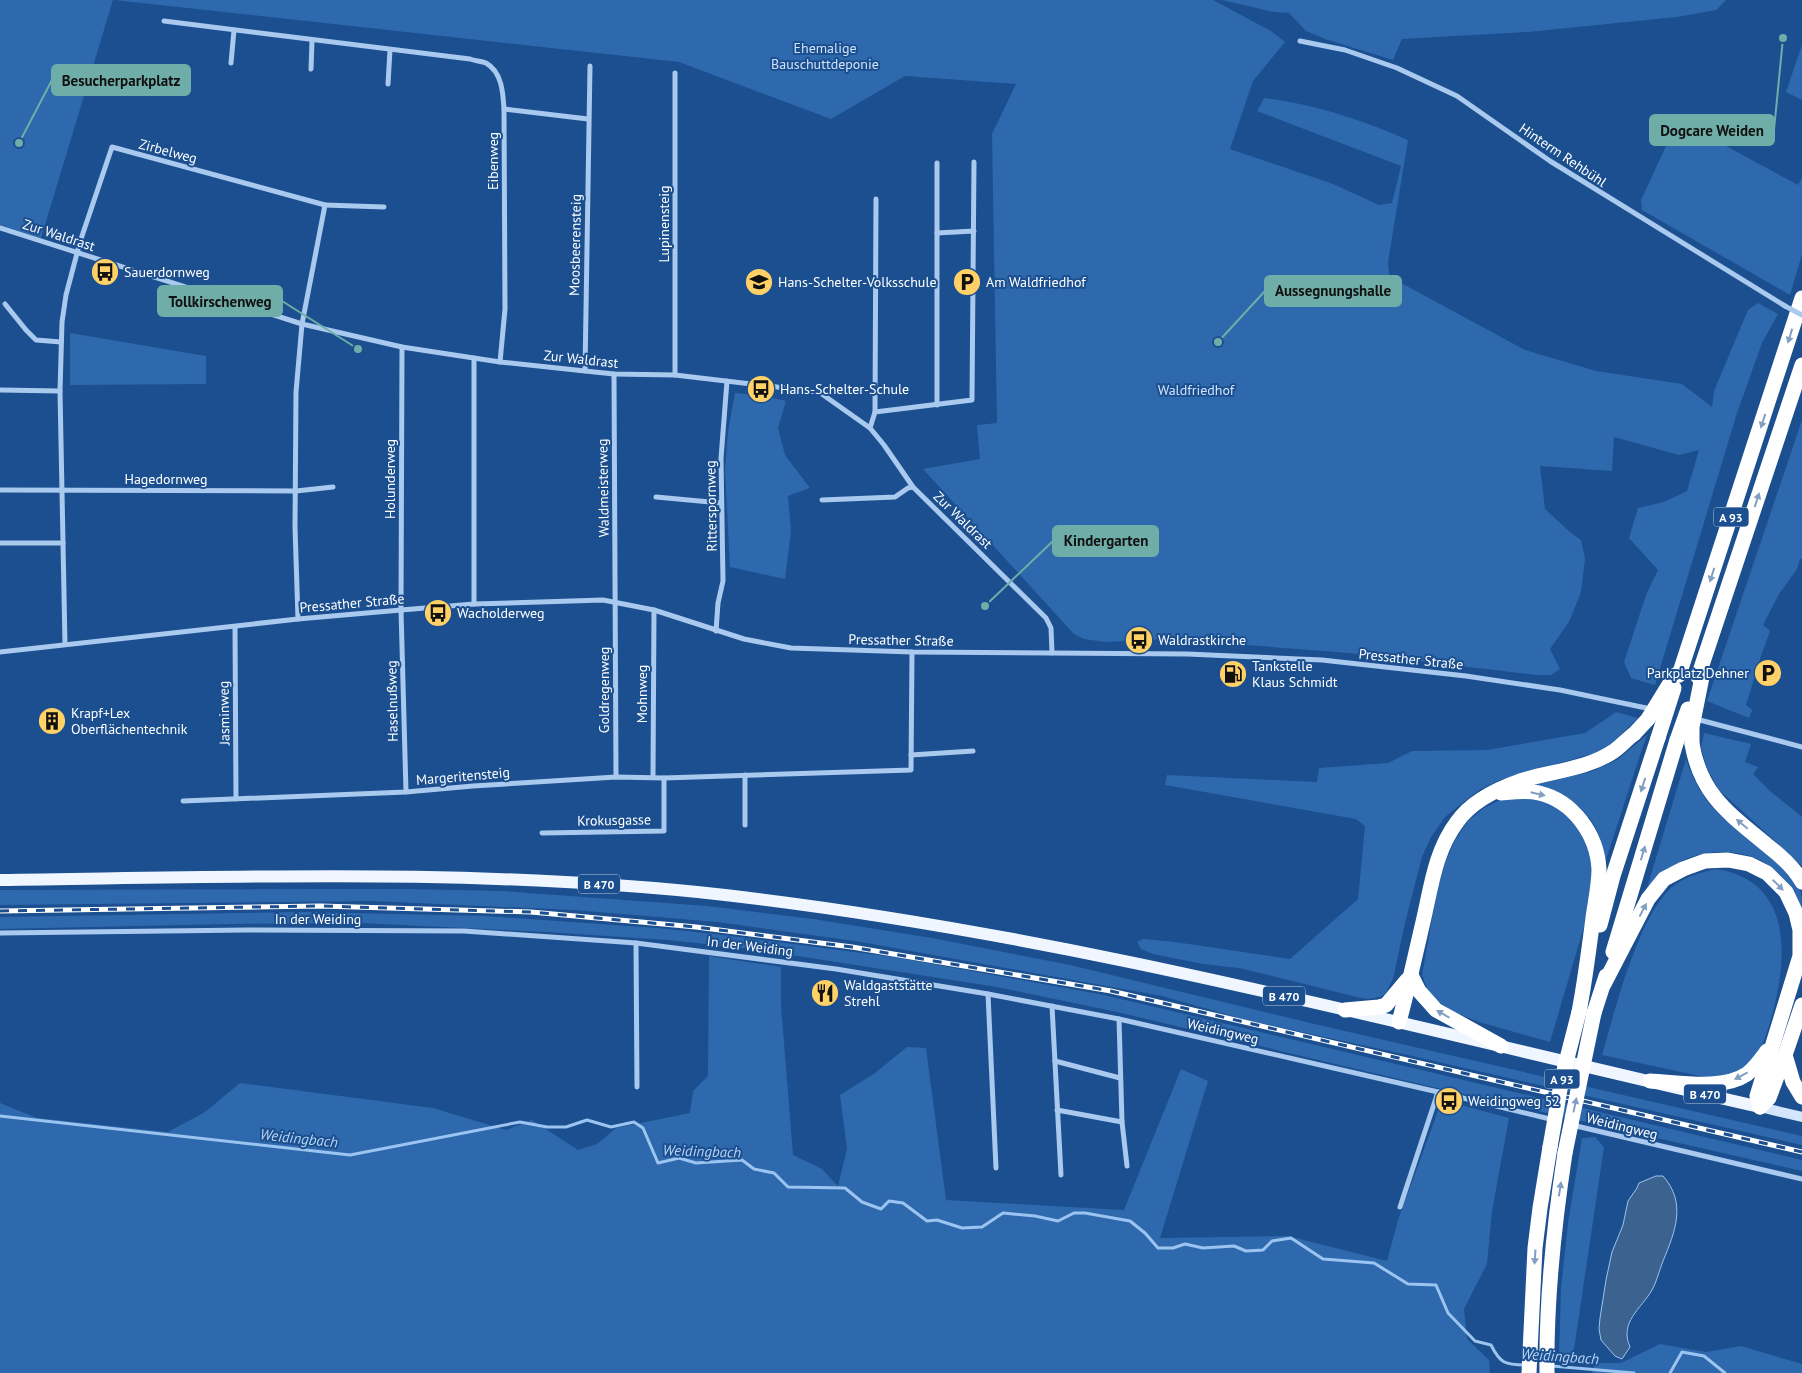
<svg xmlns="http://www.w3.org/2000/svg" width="1802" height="1373" viewBox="0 0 1802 1373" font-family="'PT Sans',sans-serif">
<rect width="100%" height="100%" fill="#1b4f8f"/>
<g fill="#2e69ad">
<path d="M0 0H113L41 238 0 225Z"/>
<path d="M114 0H1213L1271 31 1285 42 1253 81 1230 149 1333 184 1379 205 1392 203 1401 166 1257 111 1264 98C1314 104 1362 120 1408 140L1388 262 1389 274 1403 284 1525 350 1596 371 1682 384 1712 407 1714 391 1748 310 1758 303 1778 314 1762 343 1737 413 1655 685 1631 678 1624 662 1646 595 1658 570 1629 538 1638 508 1664 502 1687 491 1699 450 1679 455 1614 437 1612 471 1540 466 1545 509 1571 533 1581 540 1585 559 1581 592 1569 622 1550 649 1560 669 1551 675H1536L1349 653 1167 639 1105 642 1084 639 1074 634 923 469 980 459 977 425 997 423 992 134 1016 84 905 76 831 119 679 62Z"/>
<path d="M1222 0H1726L1716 10 1677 17 1528 32 1402 39 1393 60 1325 39 1306 31 1289 13 1273 12Z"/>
<path d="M1802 45V100L1786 92Z"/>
<path d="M1678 120 1798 185 1802 178V254L1790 295 1642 210 1641 200Z"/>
<path d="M70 333 206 356V384L70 385Z"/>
<path d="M735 393 759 395 786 401 778 428 785 455 810 488 788 496 791 531 785 579 730 567 725 470 728 432Z"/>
<path d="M1802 420V559H1800L1797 569 1779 594 1763 625 1770 631 1761 656 1746 705 1752 710 1749 718 1707 701Z"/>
<path d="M1616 712 1638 718 1611 744 1595 753 1500 780 1479 790 1445 817 1431 837 1422 857 1405 923 1393 979 1385 994 1380 997 1368 999 1361 998 1239 968 1203 964 1153 954 1141 949 1137 942 1143 939 1175 942 1290 959 1358 899 1365 826 1356 819 1165 785 1167 775 1317 782 1319 768 1388 763 1412 751 1487 750 1585 733Z"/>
<path d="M1704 733 1751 744 1745 762 1758 767 1753 774 1770 791 1802 817V866L1718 789 1707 768 1703 755 1701 747Z"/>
<path d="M1648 734 1643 746 1604 866C1603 858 1602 848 1600 839 1591 809 1563 791 1534 785L1590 772 1617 760Z"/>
<path d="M1686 759C1692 777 1701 795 1714 809 1738 835 1789 861 1801 893 1802 899 1802 906 1802 912 1795 902 1780 875 1772 868 1746 846 1698 848 1671 867 1662 874 1654 883 1646 891Z"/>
<path d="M1515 797 1538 799 1565 812 1582 831 1593 866 1585 923 1550 1042 1479 1022 1451 1011 1429 994 1422 975 1437 891 1445 863 1455 840 1468 821 1484 808 1502 799Z"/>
<path d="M1716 869C1802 882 1788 977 1761 1049L1754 1060 1738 1073 1709 1078 1602 1055C1615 1011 1639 910 1676 884 1688 876 1702 872 1716 869Z"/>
<path d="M406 889 502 891 707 906 813 919 932 938 1070 965 1323 1026 1802 1136V1145L1399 1053 1246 1020 1162 996 861 942 717 922 574 910 372 901 0 905V890Z"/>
<path d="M304 912 485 916 657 928 715 934 900 958 1104 995 1802 1160V1171L1424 1085 1117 1012 997 987 752 949 667 940 546 932 359 923 229 924 0 929V917Z"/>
<path d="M709 956 781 967V1005L793 1155 822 1169 838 1186 847 1149 840 1095 875 1073 907 1047 926 1048 946 1200 1124 1210 1181 1069 1208 1081 1160 1238 1288 1236 1387 1261 1398 1220 1442 1100 1509 1118 1492 1211 1487 1264 1464 1309 1467 1339 1489 1360 1490 1373H0V1103L37 1118 168 1132 205 1112 240 1083 433 1108 506 1130 532 1120 578 1150 597 1144 616 1128 690 1113 693 1091 708 1076Z"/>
<path d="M1595 1137 1604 1147 1573 1356H1559L1561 1289 1568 1223 1582 1138Z"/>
<path d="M1660 1344 1706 1352 1741 1346 1802 1364V1373H1592L1595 1363H1621Z"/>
</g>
<path fill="#3c6290" stroke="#9cc4f0" d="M1656 1176H1663C1687 1203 1675 1232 1663 1261 1659 1271 1657 1281 1652 1290 1641 1309 1619 1322 1630 1347L1622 1359 1615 1356 1601 1340 1599 1329 1600 1318 1606 1280 1612 1252 1623 1225 1628 1201 1637 1188 1639 1183Z"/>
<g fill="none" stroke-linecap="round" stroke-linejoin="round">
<g stroke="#9cc4f0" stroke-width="3">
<path d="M0 1116 350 1155 520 1122 547 1127H566L587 1120 611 1127 634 1122 643 1128 658 1163 679 1158 696 1163 742 1160 754 1169 774 1173 788 1187 845 1188 862 1202 881 1209 889 1201 903 1203 927 1221 937 1220 962 1228 982 1227 1003 1213 1035 1216 1058 1221 1074 1213H1085L1130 1221 1145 1233 1158 1248H1173L1185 1244 1203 1248 1234 1246 1246 1251 1263 1250 1272 1241 1291 1238 1323 1259 1374 1263 1408 1284 1436 1285 1448 1313 1475 1341 1491 1345C1500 1363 1505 1365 1525 1365"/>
<path d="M1552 1366 1634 1373"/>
<path d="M1670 1373 1682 1352 1704 1356 1725 1373"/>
</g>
<g stroke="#a9c9ee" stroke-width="5">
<path d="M164 21 470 59C475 61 481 61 486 63 502 72 503 93 504 109L505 309 500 362"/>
<path d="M1300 41 1345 50 1397 68 1457 96 1550 161 1785 306"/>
<path d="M231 63 234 30"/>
<path d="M311 69 312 41"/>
<path d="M675 73V375"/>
<path d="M388 84 390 50"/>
<path d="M504 109 588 119"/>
<path d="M937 163V405"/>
<path d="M325 205 384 207"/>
<path d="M0 228 302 324 402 347 500 362 585 371 614 374 675 375 819 392 870 428 884 445 913 487 1046 618 1051 628 1052 653"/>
<path d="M937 233 974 231"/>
<path d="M5 304 26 330 36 340 61 342"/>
<path d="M402 347 401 610 406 792"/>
<path d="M585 371 590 66"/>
<path d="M614 374 616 777"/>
<path d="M0 390 60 391"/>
<path d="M875 412 876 199"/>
<path d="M870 428 875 412 972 400 974 162"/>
<path d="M0 490 296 491 333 487"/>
<path d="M656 497 721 503"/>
<path d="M822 500 895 497 908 488 913 487"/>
<path d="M0 543H63"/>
<path d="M474 604V358"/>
<path d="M235 627 236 799"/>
<path d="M716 631 718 603 723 581 721 458 727 381"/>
<path d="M65 644 60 391 62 322 66 295 80 242 112 147 325 205 302 324 296 392 295 527 298 619"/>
<path d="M0 652 298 619 401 610 474 604 603 600 654 610 744 639 791 648 912 652 1187 654 1322 660 1466 676 1560 690 1651 709"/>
<path d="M1696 719 1802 747"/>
<path d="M911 755 973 751"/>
<path d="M745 775V825"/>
<path d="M653 777 654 610"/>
<path d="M183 801 406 792 473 786 616 777 664 778 911 770 912 652"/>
<path d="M542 833 664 831V778"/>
<path d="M0 933 248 930 464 931 636 943 836 969 988 994 1119 1019 1438 1092 1554 1120"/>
<path d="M636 943 637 1087"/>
<path d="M988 994 996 1168"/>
<path d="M1052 1006 1061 1175"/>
<path d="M1119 1019 1122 1122 1127 1166"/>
<path d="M1055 1061 1120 1078"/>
<path d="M1057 1110 1122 1122"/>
<path d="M1572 1125 1802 1179"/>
<path d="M1400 1207 1438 1092"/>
</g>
<path stroke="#d6e6fa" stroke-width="10" d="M1760 1107 1802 1117"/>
<path stroke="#f0f6ff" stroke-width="12" d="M0 880C242 877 484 868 725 895 1075 935 1416 1029 1760 1107"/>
<g stroke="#fff" stroke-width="15">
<path d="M1679 675 1802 298"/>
<path d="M1698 677 1802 365"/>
<path d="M1692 744C1701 796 1730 814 1768 846 1781 856 1794 867 1802 882"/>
<path d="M1501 793C1513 792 1527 790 1539 793 1573 801 1597 834 1599 869 1599 885 1595 902 1593 918 1589 949 1585 981 1579 1012"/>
<path d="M1600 925 1613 876 1658 738"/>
<path d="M1613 952 1677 740"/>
<path d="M1411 975 1419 991 1436 1010 1501 1046"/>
<path d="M1604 984 1648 899 1664 879 1683 869 1705 861 1728 860 1749 864 1767 873 1786 892 1796 913 1800 930V956L1757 1096 1760 1107"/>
<path d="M1345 1010 1379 1007 1386 1005 1407 980"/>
<path d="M1594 1013 1606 976"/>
<path d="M1399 1022C1408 989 1415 956 1423 922 1431 888 1435 851 1457 822 1471 802 1497 789 1520 781 1551 771 1586 770 1614 751 1621 746 1627 739 1634 734"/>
<path d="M1785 1055 1793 1082 1802 1097"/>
<path d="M1650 1081C1678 1082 1722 1091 1747 1074 1755 1068 1761 1059 1767 1051"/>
<path d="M1760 1107 1769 1098 1785 1055 1802 1005"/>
<path d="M1529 1373 1535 1248 1540 1208 1550 1147"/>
<path d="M1547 1373C1546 1300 1554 1225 1565 1153"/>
</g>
<defs>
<path id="rail" d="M0 911 320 906 531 912 696 927 852 947 1111 991 1802 1152"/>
</defs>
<use href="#rail" stroke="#fff" stroke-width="5"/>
<use href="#rail" stroke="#1b4f8f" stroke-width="3" stroke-dasharray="9" stroke-linecap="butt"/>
<path stroke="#a9c9ee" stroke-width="5" d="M1785 306 1802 315"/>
<g stroke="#fff" stroke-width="15">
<path d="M1634 734 1648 719 1675 675"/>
<path d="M1658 738 1674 688"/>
<path d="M1677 740 1688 709"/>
<path d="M1692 744V727L1702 677"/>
<path d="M1550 1147 1562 1078 1579 1012"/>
<path d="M1565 1153 1594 1013"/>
</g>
</g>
<defs><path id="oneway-solid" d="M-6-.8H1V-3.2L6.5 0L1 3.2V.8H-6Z" transform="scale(1.25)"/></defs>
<g fill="#829ec1">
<use href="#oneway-solid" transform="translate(1790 336) rotate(107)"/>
<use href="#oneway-solid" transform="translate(1763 421) rotate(108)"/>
<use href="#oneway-solid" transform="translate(1757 500) rotate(-72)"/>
<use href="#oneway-solid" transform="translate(1712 575) rotate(108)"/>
<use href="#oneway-solid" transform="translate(1643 785) rotate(108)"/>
<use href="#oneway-solid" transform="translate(1538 794) rotate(13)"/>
<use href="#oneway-solid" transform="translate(1742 824) rotate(-140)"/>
<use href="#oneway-solid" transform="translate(1643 853) rotate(-73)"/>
<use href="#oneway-solid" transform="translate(1778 885) rotate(45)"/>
<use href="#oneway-solid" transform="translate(1643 910) rotate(-62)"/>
<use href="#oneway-solid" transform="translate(1443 1014) rotate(-150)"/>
<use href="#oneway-solid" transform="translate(1741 1076) rotate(152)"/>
<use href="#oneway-solid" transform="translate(1575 1105) rotate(-78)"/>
<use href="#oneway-solid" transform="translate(1560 1189) rotate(-81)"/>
<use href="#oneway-solid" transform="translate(1535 1257) rotate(94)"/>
</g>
<defs>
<symbol id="bus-disc" viewBox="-11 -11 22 22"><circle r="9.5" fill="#ffd166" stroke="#1b4f8f"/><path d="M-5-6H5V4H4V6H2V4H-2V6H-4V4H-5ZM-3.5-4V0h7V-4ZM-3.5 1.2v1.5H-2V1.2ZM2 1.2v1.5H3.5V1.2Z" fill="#111"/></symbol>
<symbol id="school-disc" viewBox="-11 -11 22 22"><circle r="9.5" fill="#ffd166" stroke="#1b4f8f"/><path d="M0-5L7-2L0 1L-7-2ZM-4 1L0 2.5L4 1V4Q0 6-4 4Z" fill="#111"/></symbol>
<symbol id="parking-disc" viewBox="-11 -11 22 22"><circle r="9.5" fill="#ffd166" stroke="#1b4f8f"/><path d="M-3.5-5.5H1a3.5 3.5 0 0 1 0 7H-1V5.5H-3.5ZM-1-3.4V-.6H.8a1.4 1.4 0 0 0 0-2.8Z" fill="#111"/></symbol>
<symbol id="fuel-disc" viewBox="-11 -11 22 22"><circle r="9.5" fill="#ffd166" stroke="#1b4f8f"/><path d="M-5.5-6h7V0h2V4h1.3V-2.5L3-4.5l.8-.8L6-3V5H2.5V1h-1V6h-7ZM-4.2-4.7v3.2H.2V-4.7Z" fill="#111"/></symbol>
<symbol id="building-disc" viewBox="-11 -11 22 22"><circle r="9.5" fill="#ffd166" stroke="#1b4f8f"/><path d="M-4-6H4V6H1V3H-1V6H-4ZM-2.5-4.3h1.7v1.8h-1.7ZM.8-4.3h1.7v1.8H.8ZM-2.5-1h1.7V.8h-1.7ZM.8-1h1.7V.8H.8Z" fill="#111"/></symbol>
<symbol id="restaurant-disc" viewBox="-11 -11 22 22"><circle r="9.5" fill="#ffd166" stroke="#1b4f8f"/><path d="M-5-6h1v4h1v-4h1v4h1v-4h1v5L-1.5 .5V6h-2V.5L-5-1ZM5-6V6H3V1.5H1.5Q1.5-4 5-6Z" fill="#111"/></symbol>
</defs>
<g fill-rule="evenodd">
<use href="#bus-disc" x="89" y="256" width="32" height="32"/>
<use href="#school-disc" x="743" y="266" width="32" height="32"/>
<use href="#parking-disc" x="951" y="266" width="32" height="32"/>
<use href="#bus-disc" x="745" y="373" width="32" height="32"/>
<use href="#bus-disc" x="422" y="597" width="32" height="32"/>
<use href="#bus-disc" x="1123" y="624" width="32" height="32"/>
<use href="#parking-disc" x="1752" y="657" width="32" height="32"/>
<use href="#fuel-disc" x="1217" y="658" width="32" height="32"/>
<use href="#building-disc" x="36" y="705" width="32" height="32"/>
<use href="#restaurant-disc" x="809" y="977" width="32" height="32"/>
<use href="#bus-disc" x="1433" y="1085" width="32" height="32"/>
</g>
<g text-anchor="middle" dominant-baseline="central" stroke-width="4" stroke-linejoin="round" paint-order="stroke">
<g fill="#1b4f8f" stroke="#bbcadd" stroke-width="1">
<rect x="1713.5" y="507.5" width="35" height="19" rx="4"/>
<rect x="578" y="874.5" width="42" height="19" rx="4"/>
<rect x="1263" y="986.5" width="42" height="19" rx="4"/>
<rect x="1544.5" y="1069.5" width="35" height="19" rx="4"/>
<rect x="1684" y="1084.5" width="42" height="19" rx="4"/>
</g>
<g font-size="12" font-weight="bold" fill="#fff">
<text x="1731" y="517">A 93</text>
<text x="599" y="884">B 470</text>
<text x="1284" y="996">B 470</text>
<text x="1562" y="1079">A 93</text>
<text x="1705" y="1094">B 470</text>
</g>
<g font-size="14" fill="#cfe3fa" stroke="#1b4f8f">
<text x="825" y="48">Ehemalige<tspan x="825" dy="16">Bauschuttdeponie</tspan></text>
<text x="1196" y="390">Waldfriedhof</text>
</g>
<g font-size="14" fill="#fff" stroke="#1b4f8f">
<text transform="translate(168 151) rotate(15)">Zirbelweg</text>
<text transform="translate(1563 155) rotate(34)">Hinterm Rehbühl</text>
<text transform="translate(493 161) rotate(-90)">Eibenweg</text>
<text transform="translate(664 224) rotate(-90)">Lupinensteig</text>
<text transform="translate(59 235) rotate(18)">Zur Waldrast</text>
<text transform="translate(575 245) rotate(-89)">Moosbeerensteig</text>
<text transform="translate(581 359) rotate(6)">Zur Waldrast</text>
<text x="166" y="479">Hagedornweg</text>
<text transform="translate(390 479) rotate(-90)">Holunderweg</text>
<text transform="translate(603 488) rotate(-91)">Waldmeisterweg</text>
<text transform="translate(711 506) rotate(-91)">Ritterspornweg</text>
<text transform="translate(963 520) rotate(44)">Zur Waldrast</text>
<text transform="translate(352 603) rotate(-5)">Pressather Straße</text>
<text transform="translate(901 640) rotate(1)">Pressather Straße</text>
<text transform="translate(1411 659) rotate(6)">Pressather Straße</text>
<text transform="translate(604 690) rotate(-90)">Goldregenweg</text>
<text transform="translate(642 694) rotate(-90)">Mohnweg</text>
<text transform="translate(392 701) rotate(-91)">Haselnußweg</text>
<text transform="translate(224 713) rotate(-91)">Jasminweg</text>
<text transform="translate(463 776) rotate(-5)">Margeritensteig</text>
<text transform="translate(614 820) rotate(-1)">Krokusgasse</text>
<text x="318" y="919">In der Weiding</text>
<text transform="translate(750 946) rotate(7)">In der Weiding</text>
<text transform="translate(1223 1031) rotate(13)">Weidingweg</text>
<text transform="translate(1622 1126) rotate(14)">Weidingweg</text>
</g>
<g font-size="14" fill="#fff" stroke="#1b4f8f" text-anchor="start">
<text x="124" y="272">Sauerdornweg</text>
<text x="778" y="282">Hans-Schelter-Volksschule</text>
<text x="986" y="282">Am Waldfriedhof</text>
<text x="780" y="389">Hans-Schelter-Schule</text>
<text x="457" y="613">Wacholderweg</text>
<text x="1158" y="640">Waldrastkirche</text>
<text x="1252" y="666">Tankstelle<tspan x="1252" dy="16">Klaus Schmidt</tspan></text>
<text x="1749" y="673" text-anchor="end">Parkplatz Dehner</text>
<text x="71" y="713">Krapf+Lex<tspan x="71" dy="16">Oberflächentechnik</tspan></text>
<text x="844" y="985">Waldgaststätte<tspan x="844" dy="16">Strehl</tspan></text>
<text x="1468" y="1101">Weidingweg 52</text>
</g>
<g font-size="15" font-style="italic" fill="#b5d3f5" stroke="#1b4f8f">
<text transform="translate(299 1138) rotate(6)">Weidingbach</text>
<text transform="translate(702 1151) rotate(2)">Weidingbach</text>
<text transform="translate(1560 1356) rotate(4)">Weidingbach</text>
</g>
</g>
<path fill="none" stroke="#6fada8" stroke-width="2" d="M19 143L52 80M1783 38L1774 130M1218 342L1265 291M358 349L282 301M985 606L1053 541"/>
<g fill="#6fada8" stroke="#1b4f8f" stroke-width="2">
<circle cx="19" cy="143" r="5"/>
<circle cx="1783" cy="38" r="5"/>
<circle cx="1218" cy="342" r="5"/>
<circle cx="358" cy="349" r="5"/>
<circle cx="985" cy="606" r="5"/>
</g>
<g fill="#6fada8" stroke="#6fada8" stroke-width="2">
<rect x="52" y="65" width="138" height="30" rx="5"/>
<rect x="1650" y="115" width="124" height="30" rx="5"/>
<rect x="1265" y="276" width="136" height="30" rx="5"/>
<rect x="158" y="286" width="124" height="30" rx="5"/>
<rect x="1053" y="526" width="105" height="30" rx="5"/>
</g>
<g font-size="15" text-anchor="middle" font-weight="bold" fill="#111">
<text x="121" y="86">Besucherparkplatz</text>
<text x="1712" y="136">Dogcare Weiden</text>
<text x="1333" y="296">Aussegnungshalle</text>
<text x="220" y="307">Tollkirschenweg</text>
<text x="1106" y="546">Kindergarten</text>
</g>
</svg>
